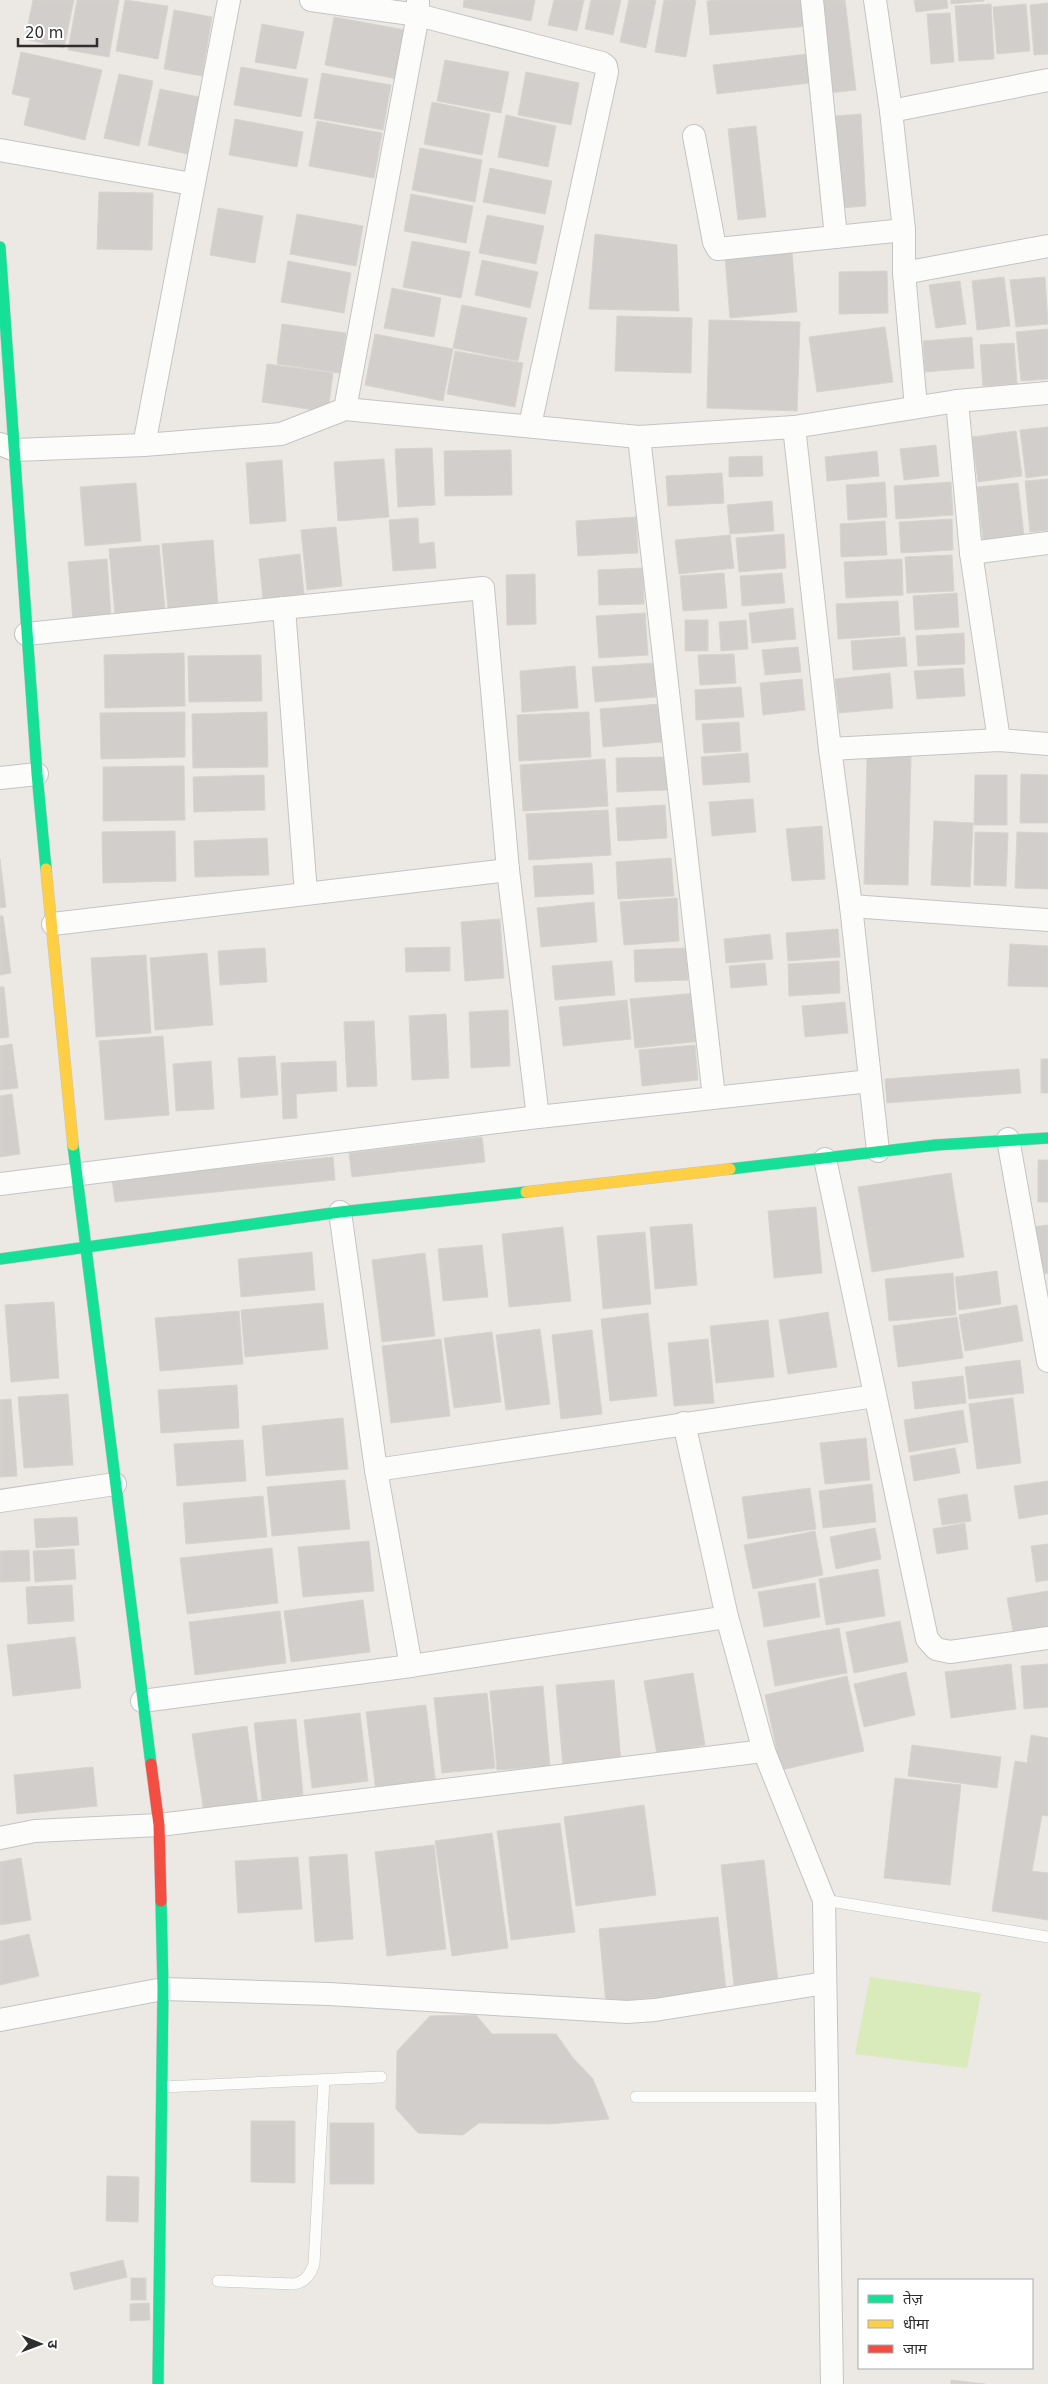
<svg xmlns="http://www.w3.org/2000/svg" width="1048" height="2384" viewBox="0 0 1048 2384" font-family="'DejaVu Sans','Noto Sans Devanagari',sans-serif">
<rect width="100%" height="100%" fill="#ece8e4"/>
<path fill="#d9eabb" d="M870 1977 981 1993 967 2068 855 2054Z"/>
<g fill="#d1cecb" stroke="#d7d4d0">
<path d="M33 0H74L64 48 25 39Z"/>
<path d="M77 0H119L109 57 68 50Z"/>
<path d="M125 0 168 6 158 59 116 51Z"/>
<path d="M464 0H535L531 21 463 7Z"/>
<path d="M554 0H584L577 31 548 25Z"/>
<path d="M591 0H621L613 35 585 29Z"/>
<path d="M629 0H656L646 48 620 42Z"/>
<path d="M664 0H696L686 57 655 52Z"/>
<path d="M717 0H807L809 26 710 35 707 1Z"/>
<path d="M818 0H845L856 90 829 93Z"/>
<path d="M914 0H947L948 8 916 12Z"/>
<path d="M951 0H984V1L951 4Z"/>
<path d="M1048 3V54L1034 55 1030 5Z"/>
<path d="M991 4 994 59 959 61 955 6Z"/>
<path d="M1026 4 1030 51 997 54 993 7Z"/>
<path d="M174 10 212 17 202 76 164 69Z"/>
<path d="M950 13 954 62 931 64 927 14Z"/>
<path d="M334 17 405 30 397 79 325 65Z"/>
<path d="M262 24 304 32 296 69 255 62Z"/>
<path d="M21 52 102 70 85 140 24 125 30 98 12 94Z"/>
<path d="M807 54 810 83 717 94 713 65Z"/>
<path d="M445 60 509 72 501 113 437 101Z"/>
<path d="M241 67 308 79 301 117 234 105Z"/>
<path d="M526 72 579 83 571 125 518 115Z"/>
<path d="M322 73 391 85 383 130 314 118Z"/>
<path d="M119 74 153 81 139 146 104 138Z"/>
<path d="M160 89 199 97 187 154 148 145Z"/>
<path d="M432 102 490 114 482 155 424 144Z"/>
<path d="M861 114 866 206 840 208 835 116Z"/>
<path d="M506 115 556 126 548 167 498 157Z"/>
<path d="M235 119 303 132 297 167 229 155Z"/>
<path d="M317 121 382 133 374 178 309 166Z"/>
<path d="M756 126 766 217 738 220 728 129Z"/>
<path d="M420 148 482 160 475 202 412 190Z"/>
<path d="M490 168 552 181 545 214 483 202Z"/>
<path d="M99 192 153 193 152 250 97 249Z"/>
<path d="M411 194 473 206 466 243 404 231Z"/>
<path d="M218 208 263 216 255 263 210 255Z"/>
<path d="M297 214 363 226 356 266 290 254Z"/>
<path d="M487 215 544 226 536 264 479 253Z"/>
<path d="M595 234 677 245 679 311 589 309Z"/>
<path d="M412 241 470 252 461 298 403 287Z"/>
<path d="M792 252 797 312 730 318 725 257Z"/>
<path d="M482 260 538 272 530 308 475 295Z"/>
<path d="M288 261 351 273 344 313 281 302Z"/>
<path d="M887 271 888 313 839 314V272Z"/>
<path d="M1004 277 1010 326 977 330 972 281Z"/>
<path d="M1045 277 1048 324 1016 327 1010 280Z"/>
<path d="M960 281 966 324 936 328 929 285Z"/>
<path d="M392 288 441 298 434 337 384 328Z"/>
<path d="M462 305 527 318 518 361 453 348Z"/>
<path d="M617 316 692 318 691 373 615 371Z"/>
<path d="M709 320 800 322 797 411 707 408Z"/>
<path d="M282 324 346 333 340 373 277 364Z"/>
<path d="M885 327 893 382 817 392 809 337Z"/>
<path d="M1048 329V379L1021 381 1016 332Z"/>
<path d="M375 334 453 349 443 401 365 385Z"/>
<path d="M972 337 974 368 925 372 923 341Z"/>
<path d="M1014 343 1017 384 983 386 980 345Z"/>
<path d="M455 351 523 363 515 407 447 394Z"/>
<path d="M267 364 333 373 328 412 262 402Z"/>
<path d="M1048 427V475L1026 478 1020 430Z"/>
<path d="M1016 431 1022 476 978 482 972 437Z"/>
<path d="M936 445 939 476 904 480 900 449Z"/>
<path d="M432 448 435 505 398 507 395 449Z"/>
<path d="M511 450 512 495 445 496 444 451Z"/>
<path d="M877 451 879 476 827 481 825 457Z"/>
<path d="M762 456 763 476 729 477V457Z"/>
<path d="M384 459 389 517 338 521 334 462Z"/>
<path d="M282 460 286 521 250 524 246 463Z"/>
<path d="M722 473 724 503 668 506 666 476Z"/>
<path d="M1048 479V530L1030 532 1025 481Z"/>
<path d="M885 482 887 517 848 520 846 485Z"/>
<path d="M951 482 953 515 896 519 894 486Z"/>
<path d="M136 483 141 541 85 546 80 487Z"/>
<path d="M1018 483 1024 536 983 540 977 487Z"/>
<path d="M772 501 774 531 730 534 727 505Z"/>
<path d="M636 517 638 553 578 556 576 521Z"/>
<path d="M418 518 419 544 434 542 436 568 393 571 389 520Z"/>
<path d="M952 519 953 550 901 553 899 522Z"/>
<path d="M885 521 887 555 841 557 840 524Z"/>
<path d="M336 527 342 586 307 590 301 530Z"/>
<path d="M784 534 786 568 739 572 736 538Z"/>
<path d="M730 535 734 568 679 574 675 540Z"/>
<path d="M213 540 218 605 168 609 162 544Z"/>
<path d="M159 545 165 610 115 614 109 549Z"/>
<path d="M300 554 304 594 263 599 259 559Z"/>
<path d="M952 555 954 591 907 593 905 557Z"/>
<path d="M107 559 111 617 73 620 68 562Z"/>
<path d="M902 559 903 595 846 598 844 562Z"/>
<path d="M643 568 644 604 599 605 598 570Z"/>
<path d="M724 573 727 608 683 611 680 576Z"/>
<path d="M782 573 785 603 742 606 740 576Z"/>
<path d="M535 574 536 624 507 625 506 575Z"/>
<path d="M957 593 959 627 915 630 913 596Z"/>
<path d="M898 601 900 635 838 639 836 604Z"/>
<path d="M793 608 796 639 752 643 749 613Z"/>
<path d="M645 613 648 655 599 658 596 616Z"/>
<rect x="685" y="620" width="23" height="31"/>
<path d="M746 620 748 649 721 651 719 622Z"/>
<path d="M964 633 965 664 918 666 916 636Z"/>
<path d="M905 637 907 666 853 670 851 641Z"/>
<path d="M798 647 801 672 765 675 762 650Z"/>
<path d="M184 653 185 706 105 708 104 655Z"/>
<path d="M734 654 736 683 700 685 698 655Z"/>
<path d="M261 655 262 701 189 702 188 656Z"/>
<path d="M654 663 656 697 595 702 592 667Z"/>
<path d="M575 666 578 708 522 712 520 671Z"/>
<path d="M963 668 965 696 917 699 914 671Z"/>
<path d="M890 673 893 708 839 713 835 679Z"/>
<path d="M802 679 805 710 763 715 760 683Z"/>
<path d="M741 687 744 717 696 720 695 690Z"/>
<path d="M659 704 662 742 603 747 600 709Z"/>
<path d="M185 712V757L101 759 100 713Z"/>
<path d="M267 712 268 767 193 768 192 714Z"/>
<path d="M589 712 591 757 519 761 517 715Z"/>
<path d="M739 722 741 751 704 753 702 724Z"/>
<path d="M748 753 750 782 703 785 701 757Z"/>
<path d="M867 755 911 756 908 885 864 884Z"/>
<path d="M666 757 667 790 617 792 616 758Z"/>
<path d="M605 759 608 806 523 811 520 765Z"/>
<path d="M184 766 185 820 103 821V767Z"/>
<path d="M1021 774 1048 775V823H1020Z"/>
<path d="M264 775 265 810 194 812 193 777Z"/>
<path d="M975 775H1007V825H974Z"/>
<path d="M753 799 756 832 712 836 709 802Z"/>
<path d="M665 805 667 838 618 841 616 808Z"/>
<path d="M608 810 611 855 529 860 526 814Z"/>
<path d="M934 821 973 823 970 887 931 885Z"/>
<path d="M822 826 825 879 792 881 786 829Z"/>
<path d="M175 831 176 881 103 883 102 832Z"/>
<path d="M975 832 1008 833 1006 886 974 885Z"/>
<path d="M1017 832 1048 833V889L1015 888Z"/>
<path d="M267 838 269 875 195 877 194 841Z"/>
<path d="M671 858 674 896 618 899 616 862Z"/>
<path d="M0 859 6 907 0 908Z"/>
<path d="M592 863 594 894 535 897 533 866Z"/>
<path d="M677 898 679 941 624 945 620 902Z"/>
<path d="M594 902 597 942 541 947 537 908Z"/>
<path d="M0 916H3L11 973 0 975Z"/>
<path d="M500 919 504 978 465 981 461 922Z"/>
<path d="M838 929 840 957 788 961 786 933Z"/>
<path d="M770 934 773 959 726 963 724 939Z"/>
<path d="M1010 944 1048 946V987L1008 986Z"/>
<path d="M450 947V971L406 972 405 948Z"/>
<path d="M265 948 267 982 220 985 218 951Z"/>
<path d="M687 948 688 980 635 982 634 950Z"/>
<path d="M207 953 213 1025 155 1030 150 958Z"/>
<path d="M146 955 151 1033 96 1037 91 958Z"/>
<path d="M612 961 615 995 555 1000 552 966Z"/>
<path d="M839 961 840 993 789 996 788 964Z"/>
<path d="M765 963 767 985 731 988 729 966Z"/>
<path d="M0 987H4L9 1037 0 1038Z"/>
<path d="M697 993 702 1041 635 1048 630 999Z"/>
<path d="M627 1000 631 1039 563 1046 559 1007Z"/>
<path d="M845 1002 848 1033 805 1037 802 1006Z"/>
<path d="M508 1010 510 1066 471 1068 469 1012Z"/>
<path d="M446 1014 449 1078 412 1080 409 1016Z"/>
<path d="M374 1021 377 1086 347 1087 344 1022Z"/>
<path d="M163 1036 169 1115 105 1120 99 1041Z"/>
<path d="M12 1044 18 1088 0 1090V1046Z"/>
<path d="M695 1045 698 1080 642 1086 639 1050Z"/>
<path d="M275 1056 278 1095 241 1098 238 1058Z"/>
<rect x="1041" y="1059" width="7" height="34"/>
<path d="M211 1061 214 1109 176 1111 173 1064Z"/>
<path d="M336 1061 337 1091 296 1094 297 1118 283 1119 281 1063Z"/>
<path d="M1019 1069 1021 1093 887 1103 885 1079Z"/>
<path d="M12 1094 20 1154 0 1157V1096Z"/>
<path d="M482 1137 485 1162 352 1177 349 1153Z"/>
<path d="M333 1157 335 1180 115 1202 112 1179Z"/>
<rect x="1038" y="1160" width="10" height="42"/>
<path d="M951 1173 964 1257 872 1272 858 1187Z"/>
<path d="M816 1207 822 1273 774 1278 768 1211Z"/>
<path d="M692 1224 697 1285 655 1289 650 1227Z"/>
<path d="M1048 1225V1273L1039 1275 1031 1227Z"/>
<path d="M563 1227 571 1301 509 1307 502 1234Z"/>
<path d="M645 1232 651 1304 603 1309 597 1236Z"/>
<path d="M482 1245 488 1297 443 1301 438 1249Z"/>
<path d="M312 1252 315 1290 241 1297 238 1259Z"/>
<path d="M425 1253 435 1336 382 1342 372 1260Z"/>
<path d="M997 1271 1001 1304 959 1310 955 1277Z"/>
<path d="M953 1273 956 1315 889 1321 885 1279Z"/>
<path d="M54 1302 59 1378 11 1382 5 1305Z"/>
<path d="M323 1303 328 1349 245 1357 241 1310Z"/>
<path d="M1017 1305 1023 1341 965 1351 959 1315Z"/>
<path d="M239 1311 243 1364 160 1371 155 1318Z"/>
<path d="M828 1312 837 1367 788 1374 779 1320Z"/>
<path d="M648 1313 657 1396 610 1401 601 1319Z"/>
<path d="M957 1317 963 1358 898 1367 893 1326Z"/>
<path d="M768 1320 774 1377 716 1383 710 1326Z"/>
<path d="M540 1329 550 1404 506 1410 496 1335Z"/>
<path d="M592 1330 602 1414 561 1419 552 1335Z"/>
<path d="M492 1332 501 1402 454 1408 444 1338Z"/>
<path d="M441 1339 450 1416 391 1423 382 1346Z"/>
<path d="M708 1339 714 1403 674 1406 668 1343Z"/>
<path d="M1020 1360 1024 1393 969 1399 965 1367Z"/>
<path d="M963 1376 966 1403 915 1409 912 1382Z"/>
<path d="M237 1385 239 1428 161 1433 158 1390Z"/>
<path d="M68 1394 73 1465 24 1468 18 1397Z"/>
<path d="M1013 1398 1021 1463 977 1469 969 1404Z"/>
<path d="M11 1399 17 1476 0 1477V1400Z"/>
<path d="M963 1410 968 1442 909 1452 904 1420Z"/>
<path d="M343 1418 348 1469 266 1476 262 1426Z"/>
<path d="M866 1438 870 1480 825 1484 820 1443Z"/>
<path d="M243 1440 246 1481 177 1486 174 1444Z"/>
<path d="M955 1448 960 1473 914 1481 910 1456Z"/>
<path d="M345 1480 350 1529 272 1536 267 1487Z"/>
<path d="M1048 1481V1514L1019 1519 1014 1486Z"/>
<path d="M872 1484 876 1522 823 1528 819 1491Z"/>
<path d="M810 1488 816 1529 748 1539 742 1497Z"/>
<path d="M967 1494 971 1521 942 1525 938 1499Z"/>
<path d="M263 1496 267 1537 186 1544 183 1503Z"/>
<path d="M77 1517 79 1545 36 1548 34 1519Z"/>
<path d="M965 1523 968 1549 937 1554 933 1529Z"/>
<path d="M875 1528 881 1559 836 1569 830 1537Z"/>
<path d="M815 1531 823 1575 753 1589 744 1545Z"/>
<path d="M369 1541 374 1591 303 1597 298 1547Z"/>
<path d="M1048 1544V1580L1036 1582 1031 1546Z"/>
<path d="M272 1548 278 1603 187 1614 180 1558Z"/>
<path d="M74 1549 76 1579 35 1582 33 1551Z"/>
<path d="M29 1550 30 1581 0 1582V1551Z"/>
<path d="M878 1569 885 1616 826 1625 819 1579Z"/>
<path d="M815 1583 820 1617 764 1627 758 1592Z"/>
<path d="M72 1585 74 1621 28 1624 26 1587Z"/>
<path d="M1048 1591V1631L1014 1637 1007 1598Z"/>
<path d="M363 1600 370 1652 291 1662 284 1611Z"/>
<path d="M280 1611 286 1663 195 1675 189 1622Z"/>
<path d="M900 1621 908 1662 854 1673 846 1632Z"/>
<path d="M839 1628 847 1673 775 1686 767 1641Z"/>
<path d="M75 1637 81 1688 13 1696 7 1645Z"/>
<path d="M1011 1664 1016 1709 951 1718 945 1672Z"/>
<path d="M1048 1664V1707L1024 1709 1021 1666Z"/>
<path d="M906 1672 915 1715 864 1727 854 1684Z"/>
<path d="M693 1673 705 1745 657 1754 644 1681Z"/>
<path d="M847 1676 864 1751 781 1770 765 1695Z"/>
<path d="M614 1680 621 1762 563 1767 556 1685Z"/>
<path d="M543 1686 550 1766 497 1770 490 1691Z"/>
<path d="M487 1693 495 1768 442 1773 434 1698Z"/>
<path d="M426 1705 436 1785 376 1792 366 1712Z"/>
<path d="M360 1713 368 1781 312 1788 304 1720Z"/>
<path d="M296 1719 303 1795 262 1800 254 1723Z"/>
<path d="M247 1726 258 1805 204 1813 192 1734Z"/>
<path d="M1031 1735 1048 1738V1816L1042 1815 1032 1871 1048 1873V1920L992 1911 1015 1761 1027 1763Z"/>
<path d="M912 1745 1001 1757 997 1788 908 1776Z"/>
<path d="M93 1767 97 1806 17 1814 14 1775Z"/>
<path d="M895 1778 961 1785 950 1885 884 1878Z"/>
<path d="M644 1805 656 1895 576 1906 564 1817Z"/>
<path d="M560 1823 575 1932 511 1940 497 1831Z"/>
<path d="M492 1833 508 1948 452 1956 435 1841Z"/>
<path d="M434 1845 446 1949 387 1956 375 1852Z"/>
<path d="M347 1854 353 1939 315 1942 309 1857Z"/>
<path d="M298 1857 302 1909 238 1913 235 1861Z"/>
<path d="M21 1858 31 1920 0 1925V1862Z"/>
<path d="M764 1860 778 1981 734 1985 721 1865Z"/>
<path d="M718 1917 726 1990 606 2003 599 1929Z"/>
<path d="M29 1934 39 1976 0 1985V1941Z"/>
<path d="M476 2015 492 2034H556L573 2058 593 2079 609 2119 549 2124 479 2123 463 2135 418 2133 396 2109 397 2051 430 2016Z"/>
<path d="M251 2121H295V2183L251 2182Z"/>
<rect x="330" y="2123" width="44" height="61"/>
<path d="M107 2176 139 2177 138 2222 106 2221Z"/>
<path d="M123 2260 127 2277 74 2290 70 2273Z"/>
<rect x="131" y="2278" width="15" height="22"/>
<path d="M149 2303 150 2320 130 2321V2304Z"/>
<path d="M951 2380 985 2384H951Z"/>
</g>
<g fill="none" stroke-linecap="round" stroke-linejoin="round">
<defs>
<g id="lane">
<path d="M824 1900 1048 1937"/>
<path d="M163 2087 381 2077"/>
<path d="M636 2097H827"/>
<path d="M218 2281 294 2284C306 2281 310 2275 314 2264L324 2080"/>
</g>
<g id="street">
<path d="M311 0 418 15 602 63 606 66 607 72 530 425"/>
<path d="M812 0 836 237"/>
<path d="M875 0 891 111 904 230V273L916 407"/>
<path d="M891 111 1048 80"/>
<path d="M694 136 714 242 718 249 904 230"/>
<path d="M0 150 192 184"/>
<path d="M904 273 1048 246"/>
<path d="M957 401 971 553 999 740"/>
<path d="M345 409 418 15V1"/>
<path d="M794 427 830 749 851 906 878 1151"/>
<path d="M639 437 714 1097"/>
<path d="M0 444 15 450 144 445 281 434 345 409 639 437 794 427 957 401 1048 393"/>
<path d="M144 445 229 0"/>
<path d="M971 553 1048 543"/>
<path d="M284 608 306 893"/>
<path d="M26 634 483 588 508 870 538 1117"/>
<path d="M830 749 999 740 1048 744"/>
<path d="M0 778 37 774"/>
<path d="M851 906 1048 920"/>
<path d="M53 924 508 870"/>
<path d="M1008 1139 1048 1361"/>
<path d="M825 1159 927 1639 936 1649 950 1652 1048 1638"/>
<path d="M0 1184 538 1117 870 1081"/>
<path d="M340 1212 376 1470 411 1666"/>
<path d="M684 1423 727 1617 764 1751 824 1900 832 2384"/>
<path d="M376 1470 875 1396"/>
<path d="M0 1501 115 1484"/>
<path d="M142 1701 411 1666 727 1617"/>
<path d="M0 1838 35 1831 159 1825 764 1751"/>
<path d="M0 2020 163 1989 329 1994 627 2012 655 2010 825 1983"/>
</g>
<g id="fast">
<path d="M0 247 37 774 46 869"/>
<path d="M73 1145 151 1764"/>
<path d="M730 1169 936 1145 1048 1138"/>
<path d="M0 1259 340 1212 526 1192"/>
<path d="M158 2384 163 1989 161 1901"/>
</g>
<g id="slow">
<path d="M46 869 73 1145"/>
<path d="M526 1192 730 1169"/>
</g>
<path id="jam" d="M151 1764 159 1825 161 1901"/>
</defs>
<use href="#lane" stroke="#c5c4c5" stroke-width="12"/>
<use href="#street" stroke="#c5c4c5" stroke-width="24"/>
<use href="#fast" stroke="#c5c4c5" stroke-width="12"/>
<use href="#slow" stroke="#c5c4c5" stroke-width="12"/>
<use href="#jam" stroke="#c5c4c5" stroke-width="12"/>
<use href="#lane" stroke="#fcfcfb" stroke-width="11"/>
<use href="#street" stroke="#fcfcfb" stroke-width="22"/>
<use href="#fast" stroke="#16e098" stroke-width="11"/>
<use href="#slow" stroke="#ffcf43" stroke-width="11"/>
<use href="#jam" stroke="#f24e42" stroke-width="11"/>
</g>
<rect x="858" y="2279" width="175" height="90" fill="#ffffff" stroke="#ababab"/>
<rect x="868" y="2295" width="25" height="8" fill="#16e098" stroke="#ababab"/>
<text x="903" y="2304" font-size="15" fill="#2e2e2e">तेज़</text>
<rect x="868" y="2320" width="25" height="8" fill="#ffcf43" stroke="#ababab"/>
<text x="903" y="2329" font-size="15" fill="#2e2e2e">धीमा</text>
<rect x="868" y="2345" width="25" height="8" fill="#f24e42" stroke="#ababab"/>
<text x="903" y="2354" font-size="15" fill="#2e2e2e">जाम</text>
<g transform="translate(40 2344) rotate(91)" stroke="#ffffff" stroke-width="4" paint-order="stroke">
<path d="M0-4L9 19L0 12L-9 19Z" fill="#2e2e2e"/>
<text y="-8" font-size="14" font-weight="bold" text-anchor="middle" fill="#2e2e2e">उ</text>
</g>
<path d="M18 38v8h79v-8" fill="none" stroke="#2e2e2e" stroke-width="2.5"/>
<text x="25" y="38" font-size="15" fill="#2e2e2e" stroke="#ffffff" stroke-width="4" paint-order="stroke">20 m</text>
</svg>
